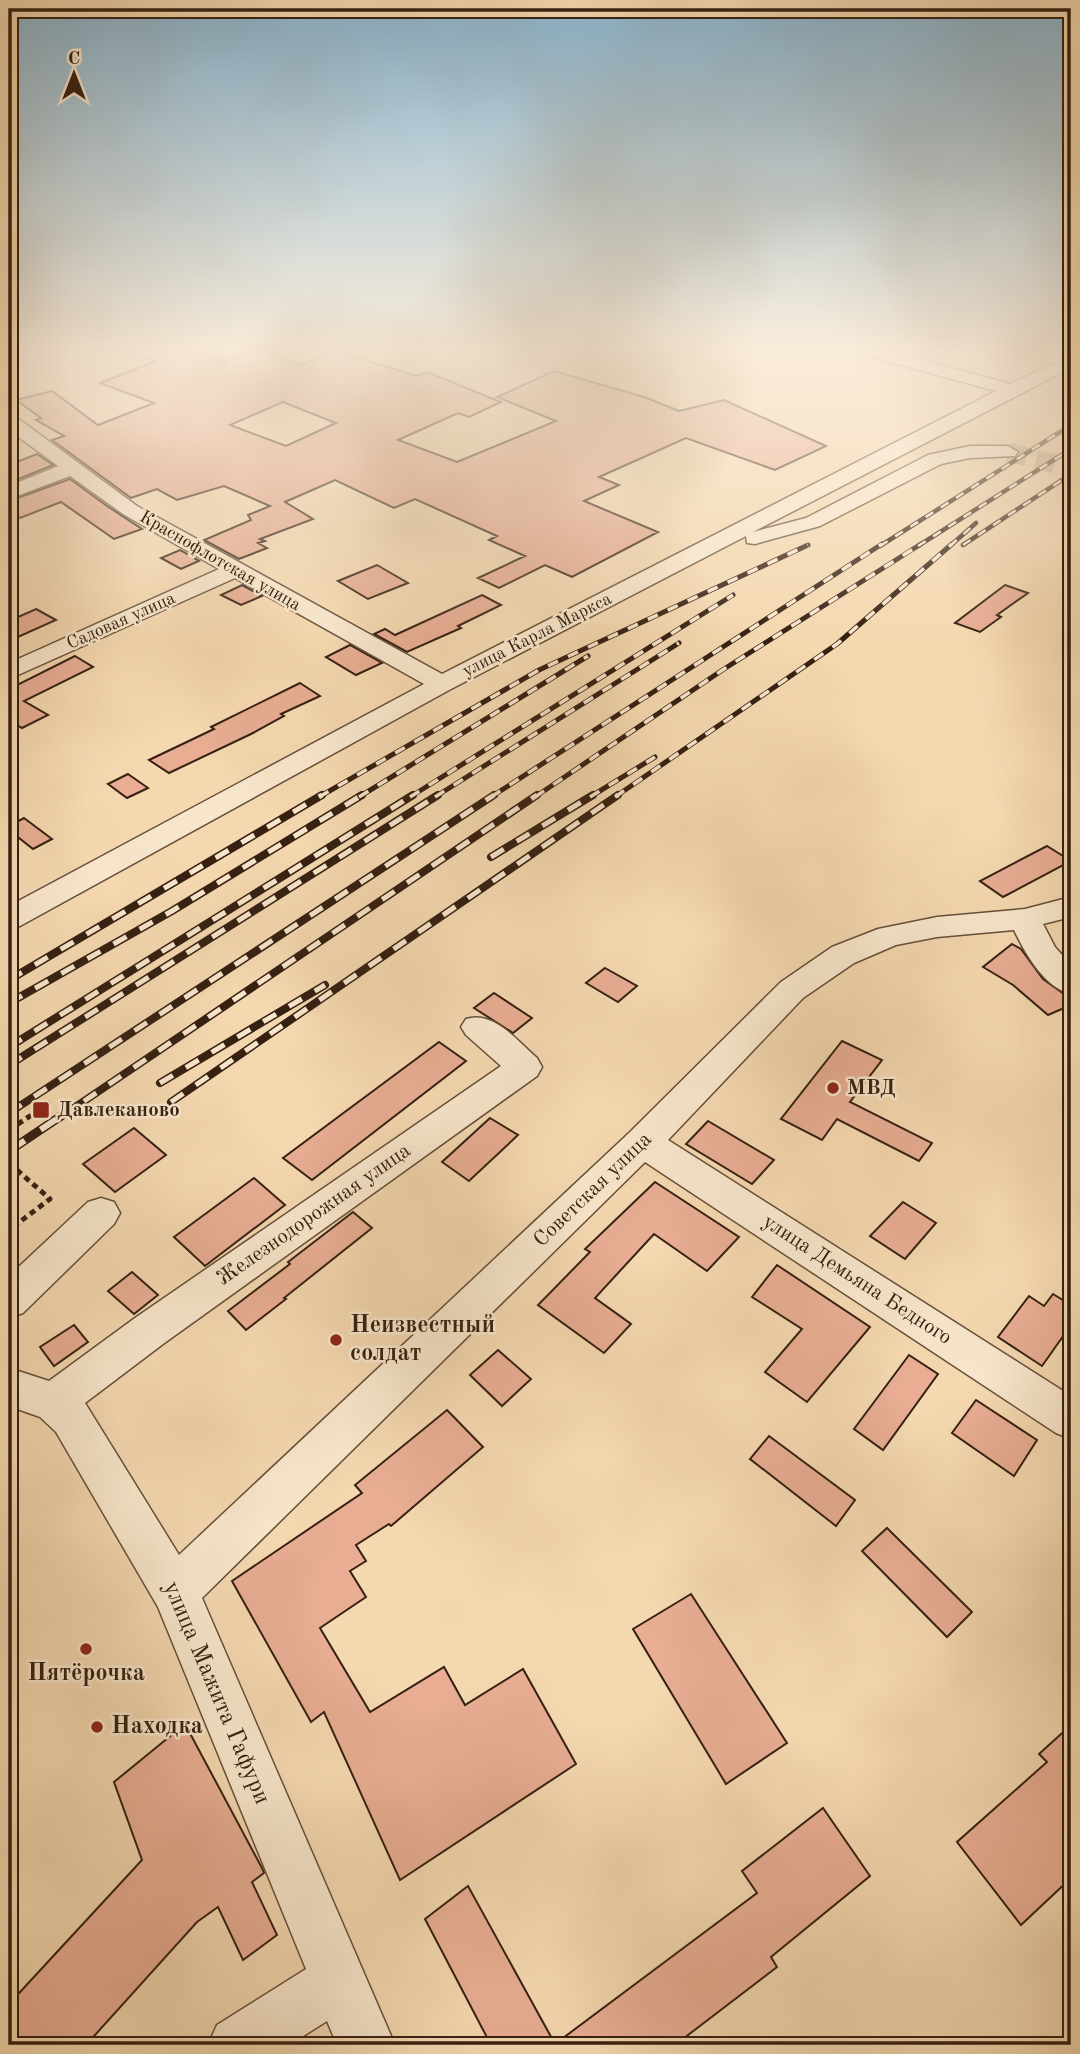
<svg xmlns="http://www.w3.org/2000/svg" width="1080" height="2054" viewBox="0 0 1080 2054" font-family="'Old Standard TT',serif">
<rect width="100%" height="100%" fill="#f4d8b0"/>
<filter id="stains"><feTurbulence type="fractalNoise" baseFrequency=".00286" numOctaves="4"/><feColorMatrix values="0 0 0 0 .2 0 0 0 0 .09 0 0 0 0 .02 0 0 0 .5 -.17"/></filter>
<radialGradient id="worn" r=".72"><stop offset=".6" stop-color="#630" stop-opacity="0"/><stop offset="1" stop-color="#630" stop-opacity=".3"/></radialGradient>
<g fill="#e8ad93" stroke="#352011" stroke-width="2" fill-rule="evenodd">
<path d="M129 349H186L223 362 259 349 302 365 335 351 417 376 427 372 501 402 469 417 458 413 398 440 457 462 556 421 497 397 554 371 644 397 679 411 724 400 826 446 775 470 686 438 599 477 619 485 584 501 658 532 572 577 545 565 499 588 478 578 525 556 489 540 497 536 415 499 394 508 335 480 285 502 313 519 260 539 265 541 258 543 267 548 239 559 204 540 251 520 248 515 270 506 224 486 177 500 157 489 131 498 52 440 64 436 36 420 41 418 16 400 52 391 98 425 154 403 100 383 156 361 129 352ZM283 402 336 423 286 446 230 425Z"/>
<path d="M37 454 53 465 9 483V465Z"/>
<path d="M70 479 107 506 142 529 114 539 61 502 20 518 9 512V501Z"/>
<path d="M180 550 199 561 181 569 161 558Z"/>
<path d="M377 565 408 583 368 599 338 581Z"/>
<path d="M242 585 262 596 241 605 221 595Z"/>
<path d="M1005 585 1028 593 997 615 1001 617 980 632 955 623Z"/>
<path d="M482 595 501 605 458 626 461 628 407 652 374 634 385 629 395 635Z"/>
<path d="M36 609 56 620 9 641V621Z"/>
<path d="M350 645 382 663 356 675 326 657Z"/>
<path d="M75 656 93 667 24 701 48 715 22 728 9 720V689Z"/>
<path d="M300 683 320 696 281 714 284 716 251 734 169 773 149 760 214 729 211 727Z"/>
<path d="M128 774 148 788 127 798 108 784Z"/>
<path d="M24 818 52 839 33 849 9 830V826Z"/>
<path d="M1047 846 1071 861 1003 897 980 881Z"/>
<path d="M1012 944 1021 949 1043 979 1071 999V1005L1048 1015 1013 985 983 967Z"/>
<path d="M605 968 637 986 618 1002 586 983Z"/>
<path d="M494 993 532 1018 513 1033 474 1008Z"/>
<path d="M842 1041 882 1060 850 1102 932 1143 919 1161 837 1119 822 1140 781 1119Z"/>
<path d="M439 1042 466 1061 312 1180 283 1158Z"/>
<path d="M490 1118 518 1135 469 1181 442 1162Z"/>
<path d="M708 1121 774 1160 752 1184 686 1144Z"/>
<path d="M134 1128 166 1155 115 1192 83 1164Z"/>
<path d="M254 1178 285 1205 205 1266 174 1237Z"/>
<path d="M655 1182 739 1237 707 1271 654 1234 595 1298 631 1324 604 1353 538 1305 590 1252 585 1249Z"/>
<path d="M903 1202 936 1223 905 1259 870 1236Z"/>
<path d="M353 1212 372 1228 284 1298 286 1299 246 1330 228 1311 290 1264 288 1262Z"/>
<path d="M777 1265 870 1327 807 1402 765 1372 802 1329 752 1297Z"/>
<path d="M132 1272 158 1295 134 1314 108 1291Z"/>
<path d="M1053 1294 1071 1305V1325L1042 1366 998 1337 1029 1296 1044 1306Z"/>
<path d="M74 1325 88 1342 54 1366 40 1347Z"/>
<path d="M498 1350 531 1379 502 1406 470 1375Z"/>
<path d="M909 1355 938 1374 883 1450 854 1429Z"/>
<path d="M976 1400 1037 1440 1014 1476 952 1433Z"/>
<path d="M447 1410 483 1447 391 1526 389 1524 356 1545 366 1561 350 1571 366 1597 320 1628 370 1712 444 1667 465 1705 523 1669 576 1764 400 1880 324 1712 311 1722 232 1581 362 1493 355 1485Z"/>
<path d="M769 1436 855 1500 836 1526 750 1459Z"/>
<path d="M887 1528 972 1612 947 1637 862 1551Z"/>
<path d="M691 1594 787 1743 726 1784 633 1629Z"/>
<path d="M185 1724 262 1868 264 1873 252 1882 277 1935 243 1960 218 1907 197 1922 86 2045H9V2004L142 1860 114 1782Z"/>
<path d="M1071 1725V1878L1021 1925 957 1842 1047 1762 1039 1754Z"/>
<path d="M823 1808 870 1876 771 1957 777 1967 675 2045H491L425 1919 468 1886 555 2044 757 1893 742 1871Z"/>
</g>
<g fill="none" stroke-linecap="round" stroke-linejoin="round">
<path stroke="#ceb390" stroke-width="19" stroke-dasharray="19 10" stroke-linecap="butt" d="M1008 452 1071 468"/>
<defs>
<g id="minor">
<path d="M855 349H883L1010 384 1071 356V368L753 532 806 518 928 455 970 446H1008L1018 452 1015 456 970 458 941 464 820 526 755 544 747 543 746 536 451 689 20 926 9 929V906L424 684 235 578 9 679V663L219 569 123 514 70 476 9 499V486L58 466 9 430V415L16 417 137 506 442 674 996 391 857 353Z"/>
<path d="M1071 897V917L1043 924 1055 947 1071 965V994C1044 987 1026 955 1014 930L937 937 896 945 854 963 803 998 668 1140 1071 1396V1439L1056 1433 645 1162 202 1598 395 2045H337L327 2021 289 2045H208L217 2025 306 1969 158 1607 56 1432 40 1417 9 1406V1368L49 1381 135 1318 501 1066 466 1035 461 1027 466 1019C494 1010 517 1041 537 1058L542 1067 537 1076 163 1344 85 1403 179 1555 630 1132 781 982 832 947 878 929 937 917 1025 909Z"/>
<path d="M101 1198 114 1202 120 1213 114 1224 23 1313 9 1318V1276L88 1202Z"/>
</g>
</defs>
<use href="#minor" stroke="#654e39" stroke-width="3"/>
<path stroke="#352011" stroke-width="4.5" stroke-dasharray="5 3.5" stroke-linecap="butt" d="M27 1118 50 1102"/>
<g stroke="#352011" stroke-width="5" stroke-dasharray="6 4.5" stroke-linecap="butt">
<path d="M9 1130 30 1116"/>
<path d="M9 1163 50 1199 9 1230"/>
</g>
<use href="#minor" fill="#f8e6cc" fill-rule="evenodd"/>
<defs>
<g id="rail-far3">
<path d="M963 545 1071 474"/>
<path d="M880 546 1071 425"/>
<path d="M918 546 1071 449"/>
<path d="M950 546 976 523"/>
</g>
<g id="rail-far2">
<path d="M319 797 539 670 808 545"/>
<path d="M359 797 588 656"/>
<path d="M410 797 733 595"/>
<path d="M435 797 679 643"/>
<path d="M491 797 882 544"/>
<path d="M535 797 724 669 921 544"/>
<path d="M590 797 655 757"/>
<path d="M615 797 837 644 952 544"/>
</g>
<g id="rail-far1">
<path d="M491 857 593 795"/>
<path d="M9 980 322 795"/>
<path d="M9 1003 172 911 362 795"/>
<path d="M9 1047 413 795"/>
<path d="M9 1065 438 795"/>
<path d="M160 1083 325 985"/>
<path d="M171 1102 618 795"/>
<path d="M9 1113 494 795"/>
<path d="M59 1118 537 795"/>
</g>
<path id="rail" d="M9 1151 61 1116"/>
</defs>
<use href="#rail-far3" stroke="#352011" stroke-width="4.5"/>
<use href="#rail-far2" stroke="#352011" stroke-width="5"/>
<use href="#rail-far1" stroke="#352011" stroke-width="8"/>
<use href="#rail" stroke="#352011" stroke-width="9"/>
<use href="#rail-far3" stroke="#f8e6cc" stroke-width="2.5" stroke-dasharray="9" stroke-linecap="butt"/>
<use href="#rail-far2" stroke="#f8e6cc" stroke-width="3.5" stroke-dasharray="11" stroke-linecap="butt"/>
<use href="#rail-far1" stroke="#f8e6cc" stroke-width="5" stroke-dasharray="15" stroke-linecap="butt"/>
<use href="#rail" stroke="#f8e6cc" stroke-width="6" stroke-dasharray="19" stroke-linecap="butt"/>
</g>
<linearGradient id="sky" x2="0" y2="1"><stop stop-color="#8ab6d2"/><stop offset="0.55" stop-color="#faeddb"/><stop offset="1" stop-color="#faeddb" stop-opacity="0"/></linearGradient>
<rect width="1080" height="637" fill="url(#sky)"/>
<g fill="#8f2418" stroke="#f8e6cc" stroke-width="2.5">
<circle cx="833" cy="1088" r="7"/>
<rect x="32" y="1101" width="18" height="18" rx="3.5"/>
<circle cx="336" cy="1340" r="7"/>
<circle cx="86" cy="1649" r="7"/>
<circle cx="97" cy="1727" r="7"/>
</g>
<g text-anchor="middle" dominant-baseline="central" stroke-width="5" stroke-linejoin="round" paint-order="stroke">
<g font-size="18" fill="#352011" stroke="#f8e6cc">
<text transform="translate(220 561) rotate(30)">Краснофлотская улица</text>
<text transform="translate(121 621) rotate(-24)">Садовая улица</text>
<text transform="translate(537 635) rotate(-27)">улица Карла Маркса</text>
</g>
<g font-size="21" font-weight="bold" fill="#352011" stroke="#f8e6cc" text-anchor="start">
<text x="847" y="1088">МВД</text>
<text x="57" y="1110">Давлеканово</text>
</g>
<g font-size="21" fill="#352011" stroke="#f8e6cc">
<text transform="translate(593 1190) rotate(-44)">Советская улица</text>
<text transform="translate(314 1215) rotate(-35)">Железнодорожная улица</text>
<text transform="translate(857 1280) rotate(33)">улица Демьяна Бедного</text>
</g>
<g font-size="24" font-weight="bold" fill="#352011" stroke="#f8e6cc" text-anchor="start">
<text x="350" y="1326">Неизвестный<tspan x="350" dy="28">солдат</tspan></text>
<text x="86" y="1674" text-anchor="middle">Пятёрочка</text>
<text x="111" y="1727">Находка</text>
</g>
<g font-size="24" fill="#352011" stroke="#f8e6cc">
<text transform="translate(216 1693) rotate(67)">улица Мажита Гафури</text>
</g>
</g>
<rect width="1080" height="2054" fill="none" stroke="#f4d8b0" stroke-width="35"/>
<rect x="10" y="10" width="1059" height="2033" fill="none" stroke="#352011" stroke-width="3.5"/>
<rect x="18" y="18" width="1045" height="2019" fill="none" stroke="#352011" stroke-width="2"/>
<g transform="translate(74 74)" stroke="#f8e6cc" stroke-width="5" paint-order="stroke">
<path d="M0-5L12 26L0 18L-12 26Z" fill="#352011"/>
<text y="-10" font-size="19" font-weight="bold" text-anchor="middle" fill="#352011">С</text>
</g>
<rect width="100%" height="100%" filter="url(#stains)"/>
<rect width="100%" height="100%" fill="url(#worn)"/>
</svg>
